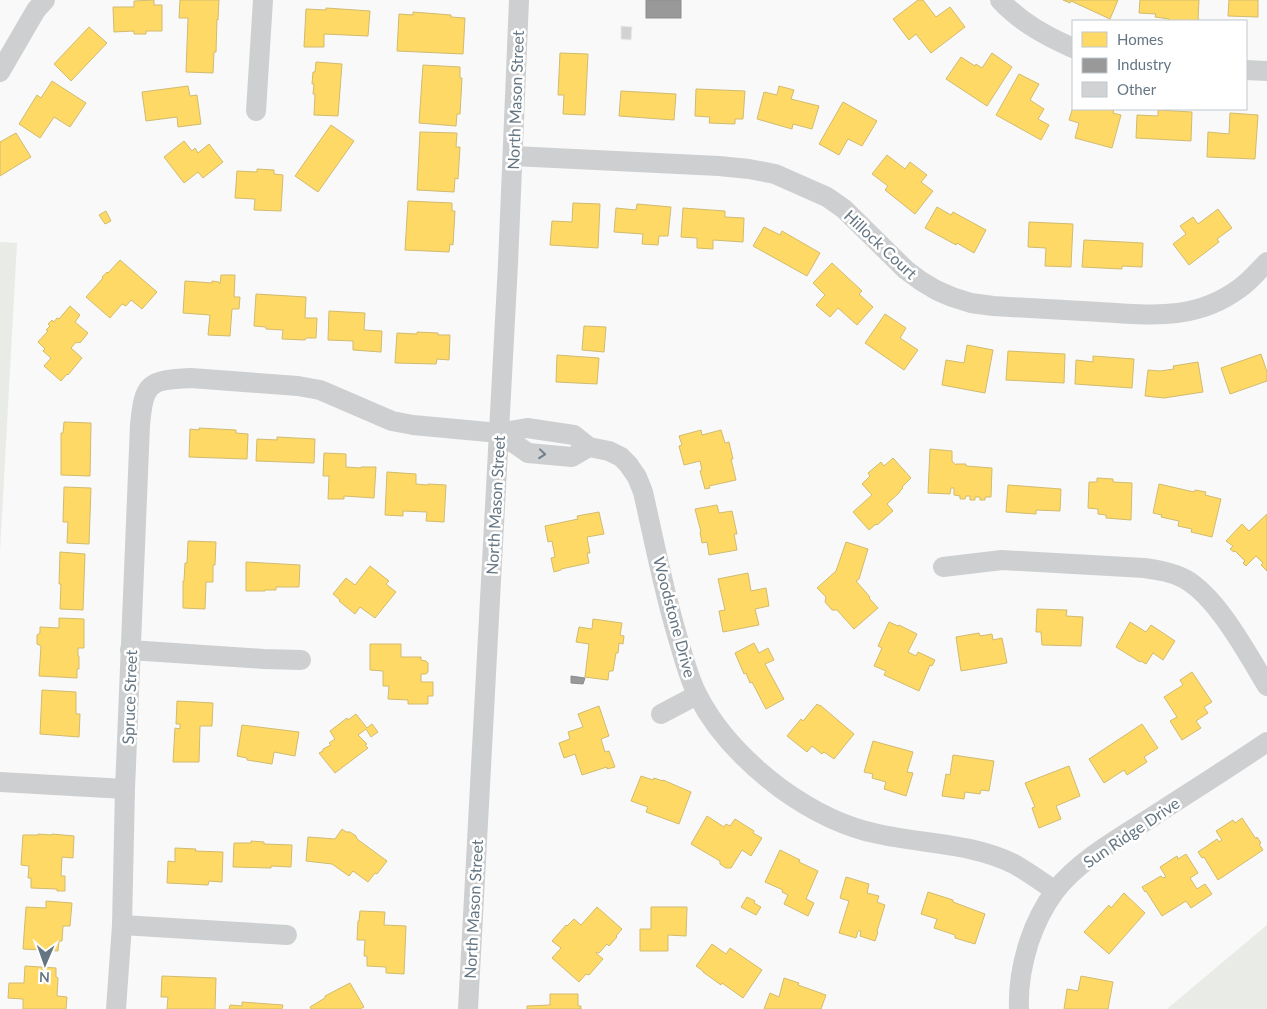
<svg xmlns="http://www.w3.org/2000/svg" width="1267" height="1009" viewBox="0 0 1267 1009" font-family="Lato,sans-serif">
<rect width="100%" height="100%" fill="#f9f9f9"/>
<g fill="#e8ebe6">
<path d="M0 242 17 243 0 551Z"/>
<path d="M1267 925V1009H1167Z"/>
</g>
<g fill="#ffd966" stroke="#d1bb6f">
<path d="M154 0V5H162V31H146V34H134V31L114 32 113 7H134V1Z"/>
<path d="M180 0H219L218 20 217 19 216 52H214L213 73 186 72 188 18H179Z"/>
<path d="M918 0H923L936 17 950 7 965 27 931 53 916 34 909 40 893 19Z"/>
<path d="M1063 0H1118L1110 19 1071 1 1070 3Z"/>
<path d="M1140 0H1199L1198 19H1199L1198 21H1169V19L1155 17 1156 14 1139 13Z"/>
<path d="M1229 0H1258V17L1228 16Z"/>
<path d="M326 8 370 11 368 36 324 34V47H304L306 9 326 10Z"/>
<path d="M413 12 451 15V17L465 18 463 54 397 51 399 14 413 15Z"/>
<path d="M89 27 107 43 71 81 54 64Z"/>
<path d="M560 53 588 54 585 115 563 114 564 95H558Z"/>
<path d="M992 53 1012 67 987 106 946 79 961 57 975 66 976 64 982 68Z"/>
<path d="M316 62 342 64 338 116 314 115 315 94H313L314 84H312L313 72H315Z"/>
<path d="M423 65 460 67V78H462L460 114H457L456 126 419 123Z"/>
<path d="M1019 74 1039 84 1030 100 1044 109 1038 119 1049 125 1041 140 996 115Z"/>
<path d="M52 81 86 103 70 127 54 117 40 138 19 124 37 95 41 98Z"/>
<path d="M188 86 190 96 197 95 201 124 178 127 177 117 146 121 142 92Z"/>
<path d="M779 86 794 90 791 99 819 106 812 129 793 124 792 129 757 119 764 92 777 95Z"/>
<path d="M696 89 745 91 743 119H735V124L709 123 710 117 695 116Z"/>
<path d="M621 91 676 94 674 120 619 116Z"/>
<path d="M843 102 877 121 862 146 848 139 839 155 819 144Z"/>
<path d="M1073 107V109H1114L1113 113 1121 115 1112 148 1075 138 1079 123 1069 120Z"/>
<path d="M1158 110 1192 112 1191 141 1136 138 1137 115 1158 116Z"/>
<path d="M1230 113 1258 115 1255 159 1207 157 1208 132 1229 134Z"/>
<path d="M331 125 354 141 318 192 295 176Z"/>
<path d="M420 132 457 133 456 147H460L458 179 455 178 454 192 417 190Z"/>
<path d="M16 133 31 157 0 176V142Z"/>
<path d="M184 141 192 151 195 148 198 153 209 144 223 162 203 178 198 172 184 183 164 157Z"/>
<path d="M887 155 905 169 910 162 927 175 921 182 933 191 915 214 885 190 888 186 872 174Z"/>
<path d="M257 169 274 170V174L283 175 281 211 254 210 255 199 235 198 237 171 257 172Z"/>
<path d="M408 201 452 203V211H455L453 245 450 244 449 252 405 250Z"/>
<path d="M573 203 600 204 598 248 550 245 552 221 572 222Z"/>
<path d="M637 204 671 207 668 236H659L658 245 642 244 643 234 614 232 616 208 636 210Z"/>
<path d="M937 207 951 215 953 212 986 230 974 253 957 243 956 245 925 228Z"/>
<path d="M683 208 725 211V217L744 218 743 242 713 240V249L697 248V238L681 237Z"/>
<path d="M1218 209 1232 228 1217 239 1219 242 1189 265 1173 244 1186 234 1180 226 1193 217 1198 224Z"/>
<path d="M106 211 111 221 105 224 99 215Z"/>
<path d="M1029 222 1073 224 1071 267 1045 266 1046 248 1028 247Z"/>
<path d="M764 227 780 235 782 231 820 253 807 276 753 246Z"/>
<path d="M1084 240 1143 243 1142 267 1122 266V269L1082 267Z"/>
<path d="M120 260 157 292 142 309 131 300 126 306 122 304 110 318 86 297 103 278 102 277 107 272 108 273Z"/>
<path d="M832 263 862 291 859 294 873 307 857 325 838 308 830 317 816 305 825 295 813 283Z"/>
<path d="M221 275H235L234 297H240L239 309H232L230 336 208 335 210 315 183 313 185 281 212 283V281L219 282V283L220 284Z"/>
<path d="M256 294 306 297 305 318H317L316 338H306L305 340 282 339 283 330 266 329V327L254 326Z"/>
<path d="M70 306 80 315 75 322 88 333 80 343 79 342 77 343 76 342 71 348 82 358 68 375 67 374 61 381 44 366 51 358 43 351 45 349 38 342 48 331 46 330 50 326 48 324 52 320 54 322 57 318 59 319Z"/>
<path d="M329 311 365 313 364 330 382 331 381 352 353 350V341L328 340Z"/>
<path d="M885 314 906 328 900 338 918 350 904 370 865 343Z"/>
<path d="M584 326 606 327 604 352 582 350Z"/>
<path d="M417 332 438 333V335H450L449 360 437 359 436 364 395 363 397 333 417 334Z"/>
<path d="M967 345 993 350 985 393 942 385 946 360 964 363Z"/>
<path d="M1008 351 1065 354 1064 383 1006 380Z"/>
<path d="M1261 354 1267 372V381L1230 394 1221 368Z"/>
<path d="M557 355 599 358 597 384 556 382Z"/>
<path d="M1093 356 1134 359 1132 388 1075 384 1076 360 1093 362Z"/>
<path d="M1198 362 1203 392 1164 398 1145 396 1148 370 1160 371 1174 369 1173 366Z"/>
<path d="M64 422 91 423 90 476 61 475V433H63Z"/>
<path d="M199 428 236 430V433L248 434 247 459 189 457 190 429 199 430Z"/>
<path d="M701 430 702 435 721 430 725 443 729 442 733 459H731L736 480 709 486 710 488 705 489 700 471 702 470 700 461 684 465 679 446 682 445 679 436Z"/>
<path d="M277 437 315 439 314 463 256 461 257 439 277 440Z"/>
<path d="M930 449 952 451V461L956 465V464H966V466L992 468 991 497H985V500H980V497H975V500H970V496H966L965 499H960V496L954 495V488H951L950 494 928 493Z"/>
<path d="M324 453 346 454V467L361 468V467H376L374 498 344 496V499H328L329 476H323Z"/>
<path d="M893 458 911 478 902 487 903 488 900 491V492L887 504 893 511 877 525 876 524 869 530 853 512 872 495 862 484 870 476 868 473 881 462 884 466Z"/>
<path d="M387 472 416 474V484L427 485 428 484 446 485 444 522 426 521 427 512 403 511V516L385 515Z"/>
<path d="M1097 478 1113 479V482L1132 483 1131 520 1106 518V515L1098 514V509L1088 508 1089 482H1097Z"/>
<path d="M1159 484 1194 492 1195 490 1206 492 1205 495 1221 499 1212 537 1191 532 1192 529 1178 526 1179 521 1161 517 1162 515 1153 513Z"/>
<path d="M1008 485 1061 489 1060 511 1036 510V514L1006 512Z"/>
<path d="M64 487 91 488 89 544 67 543 68 522H63Z"/>
<path d="M717 505 719 513 732 511 737 534H734L737 550 709 555 707 542 702 543 700 532H701L695 509Z"/>
<path d="M599 512 604 534 587 537 590 553H587L589 563 561 569V570L554 572 551 558 555 557 552 541 548 542 545 526 578 519 577 516Z"/>
<path d="M1267 514V571L1261 565 1263 563 1256 556 1246 566 1243 563 1245 561 1235 551 1234 552 1230 549 1233 546 1226 541 1242 524 1249 531Z"/>
<path d="M188 541 216 542 215 565H213V582H206L205 609 183 608V581H184L185 563H187Z"/>
<path d="M846 542 868 549 859 579 856 581 870 597 869 598 878 608 854 629 837 610H832L825 602 826 597 817 588 836 571Z"/>
<path d="M60 552 85 554 83 610 60 609 61 584H59Z"/>
<path d="M246 562 300 565 299 587H276V590H265V591H246Z"/>
<path d="M370 566 389 581 386 584 396 592 375 618 360 607 355 614 339 601 340 600 333 594 346 578 355 585Z"/>
<path d="M748 573 751 591 766 588 769 606 755 609 759 625 723 632 719 611 725 610 718 579Z"/>
<path d="M1037 609 1067 610 1066 616 1083 617 1081 646 1042 645 1041 632H1036Z"/>
<path d="M59 618 84 619V648H78V656H79V669H77V678L39 676 41 646 37 644V635L40 633V627L59 628Z"/>
<path d="M593 619 622 623 620 635 624 636 623 644 619 643 618 653H616L613 671H609L608 680 585 677 589 644 576 642 579 627 592 629Z"/>
<path d="M889 622 898 626 899 625 917 634 908 652 916 656 918 652 935 660 932 666 930 665 919 691 884 675 886 671 874 666 882 648 878 646Z"/>
<path d="M1130 622 1146 632 1151 625 1175 641 1163 660 1153 653 1146 664 1141 661 1140 662 1116 647Z"/>
<path d="M979 633 980 636 992 634 993 640 1002 638 1007 663 961 671 956 637Z"/>
<path d="M754 643 759 653 768 648 774 660 765 664 784 699 766 709 752 682 750 683 746 673 744 674 735 653Z"/>
<path d="M370 644H401V657H421V660L426 661 428 663V672L426 674H421V682H433V696H428V704H408V700L388 699 389 686H383V671L370 670Z"/>
<path d="M1192 672 1212 702 1204 707 1208 713 1196 721 1201 728 1182 740 1170 721 1177 717 1164 697 1183 685 1180 680Z"/>
<path d="M42 690 76 692V714H80L79 737 40 734Z"/>
<path d="M177 701 213 703 212 726H200L199 762H173L175 728 180 729V724H176Z"/>
<path d="M817 704 820 706V705L854 734 834 759 824 752 822 754 812 746 807 752 787 736 801 719 803 721Z"/>
<path d="M599 706 609 736 601 739 605 752 609 751 615 767 607 769V767L582 775 575 754 564 758 559 743 570 739 568 732 583 727 578 714Z"/>
<path d="M356 714 367 728 372 724 378 732 371 737 366 729 358 735 367 744 365 745 368 748 335 773 319 753 323 751V749L331 745 329 743 335 739 330 731 347 718 348 720Z"/>
<path d="M1142 724 1158 748 1144 757 1147 762 1127 775 1124 770 1104 783 1089 759Z"/>
<path d="M242 725 299 732 295 756 274 752 272 764 247 760V758L237 756Z"/>
<path d="M873 741 913 752 907 772 913 773 906 796 884 789 886 782 872 778 873 774 864 772Z"/>
<path d="M953 755 994 761 989 791 981 790 980 794 965 792 964 799 942 796 946 774 950 775Z"/>
<path d="M1069 766 1080 796 1056 806 1061 819 1039 828 1032 808 1035 807 1025 783Z"/>
<path d="M641 776 653 780 654 778 663 781V780L691 792 679 824 646 812 648 807 631 801Z"/>
<path d="M707 816 724 827 726 824 730 826 735 819 754 831 753 833 762 838 751 856 742 850 731 868H726L720 864V861L691 844Z"/>
<path d="M1242 818 1256 839 1257 837 1261 843 1259 844 1263 850 1218 880 1204 857 1202 858 1198 852 1217 839 1219 842 1222 840 1216 831 1233 820 1235 823Z"/>
<path d="M342 829 346 832H350L356 836 357 839 387 861 377 874 375 873 368 882 353 871 349 876 332 864 306 861 308 837 335 839Z"/>
<path d="M38 834 52 835V834L74 836 73 858 62 857 61 876H65V891H57V889L31 888V878H28L29 866 21 865 23 835H38Z"/>
<path d="M251 841 264 842V844L292 845 291 867 271 866V868L233 867 234 843H251Z"/>
<path d="M175 848 196 849 195 851 223 852 222 882 209 881 208 885 167 883 168 861 175 862Z"/>
<path d="M780 850 800 860 799 862 818 871 806 899 814 903 808 916 784 904 788 895 782 892 783 890 765 882Z"/>
<path d="M1186 854 1198 873 1190 878 1197 889 1205 884 1212 894 1191 908 1186 901 1162 916 1146 891 1145 892 1142 887 1161 876 1163 878 1166 877 1160 867 1177 856 1178 859Z"/>
<path d="M846 877 869 884 867 893 879 896 877 902 885 905 877 931 878 932 875 941 860 936 861 931H858L856 938 839 933 849 901 840 898Z"/>
<path d="M928 892 953 900V902L985 914 975 944 955 938V935L934 928 937 919 921 914Z"/>
<path d="M1124 893 1145 913 1109 954 1084 932 1109 905 1111 908Z"/>
<path d="M747 897 755 901 754 903 761 907 756 915 741 907Z"/>
<path d="M46 901 72 903 70 926H63L62 941H59L58 951 23 949 26 907 46 908Z"/>
<path d="M597 907 622 929 616 936 617 937 609 946 607 944 599 953 597 952 596 953 603 959 589 975 586 974 579 982 552 958 561 948 552 941 566 925 567 926 574 919 581 925Z"/>
<path d="M651 907H687L686 936 668 935V951H640V929H651Z"/>
<path d="M360 911 385 912 384 925 406 926 404 974 386 973V967L367 966V956H364L365 940H357L358 921H359Z"/>
<path d="M712 944 726 954 730 948 762 970 743 998 722 983 721 985 703 972V971L696 966Z"/>
<path d="M25 966 56 968V977L58 978 57 996 67 997 66 1009H23V999L8 998 9 983H24Z"/>
<path d="M162 976 216 978 215 1009H167L168 997H161Z"/>
<path d="M1081 976 1113 982 1108 1009H1064L1067 989 1078 991Z"/>
<path d="M784 978 799 983 798 985 826 995 821 1009H764L770 993 779 997Z"/>
<path d="M350 983 364 1007 360 1009H311L310 1007 325 998V996Z"/>
<path d="M550 994H578V1006H581V1009H527V1006L550 1005Z"/>
<path d="M242 1002 283 1005 282 1009H229L230 1005 242 1006Z"/>
</g>
<g fill="#999" stroke="#898e92">
<rect x="646" y="0" width="35" height="18"/>
<path d="M571 676 585 678 583 684 571 683Z"/>
</g>
<path fill="#d0d2d3" stroke="#e8e8e8" d="M621 26 632 27 631 40 621 39Z"/>
<g fill="none" stroke-linecap="round" stroke-linejoin="round">
<g stroke="#cecfd0" stroke-width="20">
<path d="M1000 0C1020 22 1046 36 1073 48"/>
<path d="M1246 70 1267 71"/>
<path d="M0 72 36 10 45 0"/>
<path d="M256 111 263 0"/>
<path d="M513 156 719 166 749 169 775 174 827 197 844 209 906 270 921 281 936 290 952 297 971 303 993 306C1029 308 1065 310 1100 312 1151 315 1196 321 1240 288 1250 281 1258 271 1267 262"/>
<path d="M499 433 528 453 572 457 589 447"/>
<path d="M943 567 1002 560 1144 568C1158 570 1172 572 1185 579 1218 598 1247 653 1267 686"/>
<path d="M130 650 264 659 301 660"/>
<path d="M661 714 697 695"/>
<path d="M0 782 125 789"/>
<path d="M122 925 287 935"/>
<path d="M116 1009 122 925 125 789 140 425C144 383 148 380 191 378L298 386 320 390 392 421 413 425 499 433 527 428 574 435 589 447 609 451 621 457 628 464 637 477 643 492C654 540 663 588 677 635 683 655 688 677 698 696 717 733 747 763 780 788 809 809 843 827 878 834 923 844 972 843 1014 864 1028 872 1042 882 1055 891"/>
<path d="M468 1009 508 264 519 0"/>
<path d="M1019 1009C1018 986 1022 964 1029 942 1035 924 1044 906 1055 891 1080 859 1121 837 1155 815 1192 791 1230 767 1267 742"/>
</g>
</g>
<defs><path id="oneway-chevron" d="M-2-3.5L2.5 0L-2 3.5" fill="none" stroke-width="1.6" stroke-linecap="round" stroke-linejoin="round" transform="scale(1.25)"/></defs>
<use stroke="#707f8b" href="#oneway-chevron" transform="translate(542 454) rotate(6)"/>
<g text-anchor="middle" dominant-baseline="central" stroke-width="5" stroke-linejoin="round" paint-order="stroke">
<g font-size="16" fill="#657683" stroke="#fff">
<text transform="translate(515 100) rotate(-88)">North Mason Street</text>
<text transform="translate(881 244) rotate(43)">Hillock Court</text>
<text transform="translate(495 505) rotate(-87)">North Mason Street</text>
<text transform="translate(675 617) rotate(75)">Woodstone Drive</text>
<text transform="translate(129 697) rotate(-88)">Spruce Street</text>
<text transform="translate(1131 832) rotate(-34)">Sun Ridge Drive</text>
<text transform="translate(473 909) rotate(-87)">North Mason Street</text>
</g>
</g>
<rect x="1072" y="20" width="175" height="90" fill="#ffffff" stroke="#c1c8cd"/>
<rect x="1082" y="32" width="25" height="15" fill="#ffd966" stroke="#c1c8cd"/>
<text x="1117" y="45" font-size="15" fill="#657683">Homes</text>
<rect x="1082" y="58" width="25" height="15" fill="#999999" stroke="#c1c8cd"/>
<text x="1117" y="70" font-size="15" fill="#657683">Industry</text>
<rect x="1082" y="82" width="25" height="15" fill="#d0d2d3" stroke="#c1c8cd"/>
<text x="1117" y="95" font-size="15" fill="#657683">Other</text>
<g transform="translate(45 964) rotate(182)" stroke="#ffffff" stroke-width="4" paint-order="stroke">
<path d="M0-4L9 19L0 12L-9 19Z" fill="#657683"/>
<text y="-8" font-size="14" font-weight="bold" text-anchor="middle" fill="#657683">N</text>
</g>
</svg>
